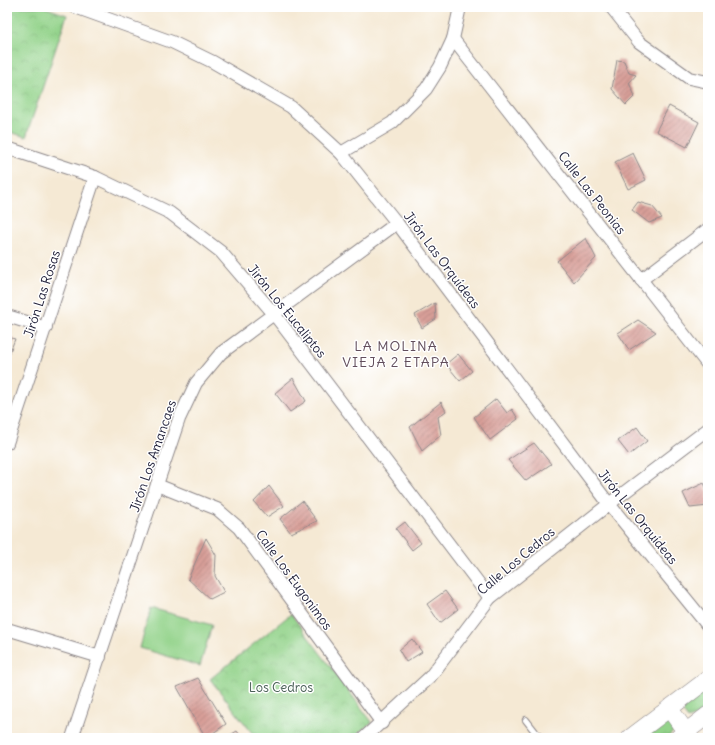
<svg xmlns="http://www.w3.org/2000/svg" width="715" height="745" viewBox="0 0 715 745" font-family="Delius,sans-serif">
<defs>
<pattern id="grass-tufts" width="24" height="20" patternUnits="userSpaceOnUse"><rect width="24" height="20" fill="#93d38a"/><path d="M3 7l-1-3M5 7V3M7 7l1-3M15 17l-1-3M17 17v-4M19 17l1-3" fill="none" stroke="#7eb578"/></pattern>
<pattern id="park-crowns" width="20" height="18" patternUnits="userSpaceOnUse"><rect width="20" height="18" fill="#93d38a"/><path d="M2 6a3 3 0 1 1 6 0M12 15a3 3 0 1 1 6 0" fill="none" stroke="#7eb578"/></pattern>
<pattern id="building-hatch" width="6" height="6" patternUnits="userSpaceOnUse"><rect width="6" height="6" fill="#d89f98"/><path d="M-1 1l2-2M0 6l6-6M5 7l2-2" fill="none" stroke="#af817d"/></pattern>
</defs>
<rect width="100%" height="100%" fill="#fff"/>
<filter id="ink" filterUnits="userSpaceOnUse"><feTurbulence type="fractalNoise" baseFrequency=".025" numOctaves="2"/><feDisplacementMap in="SourceGraphic" scale="8" xChannelSelector="R" yChannelSelector="G"/><feConvolveMatrix kernelMatrix="1 2 1 2 8 2 1 2 1" color-interpolation-filters="sRGB"/></filter>
<filter id="wash" filterUnits="userSpaceOnUse"><feTurbulence type="fractalNoise" baseFrequency=".012" numOctaves="4" result="noise"/><feDisplacementMap in="SourceGraphic" scale="16" xChannelSelector="R" yChannelSelector="G"/><feGaussianBlur stdDeviation="0.9" result="paint"/><feColorMatrix in="noise" values="0 0 0 0 0 0 0 0 0 0 0 0 0 0 0 0 0 1.4 0 .05"/><feComposite in="paint" operator="in"/></filter>
<g filter="url(#wash)">
<rect width="100%" height="100%" fill="#f5e9d4"/>
<g fill="url(#grass-tufts)" stroke="#5a7a62">
<path d="M708 688V707L696 716 688 719 683 712 684 707Z"/>
<path d="M666 722 669 723 673 728V732L667 738H642Z"/>
</g>
<g fill="url(#park-crowns)" stroke="#5a7a62">
<path d="M7 7H44L67 15 26 137 7 131Z"/>
<path d="M291 614 372 722 352 738H256L210 679Z"/>
</g>
<path fill="#93d38a" stroke="#5a7a62" d="M151 608 212 625 200 666 140 648Z"/>
<g id="blocks">
<g fill="url(#building-hatch)">
<path d="M617 60 624 61 629 73 636 75 629 83 635 96 626 105 612 89Z"/>
<path d="M669 106 699 122 687 147 656 131Z"/>
<path d="M633 153 646 180 628 189 615 162Z"/>
<path d="M638 202 652 206 662 218 649 223 632 210Z"/>
<path d="M586 238 596 258 574 282 557 261Z"/>
<path d="M435 303 436 319 422 328 415 315Z"/>
<path d="M638 320 656 332 629 350 618 333Z"/>
<path d="M7 337 15 339 7 359Z"/>
<path d="M458 354 472 371 460 381 446 364Z"/>
<path d="M293 378 306 401 290 412 275 393Z"/>
<path d="M496 399 507 413 512 409 518 419 490 440 474 417Z"/>
<path d="M441 402 446 411 438 417 441 435 422 451 410 427Z"/>
<path d="M637 427 647 441 629 455 618 441Z"/>
<path d="M534 443 551 464 526 481 508 460Z"/>
<path d="M704 483 708 491V506L690 508 683 493Z"/>
<path d="M269 486 284 506 267 517 254 502Z"/>
<path d="M302 501 317 521 291 533 280 519Z"/>
<path d="M405 522 421 543 412 550 396 529Z"/>
<path d="M206 538 216 555 215 576 224 592 210 599 188 579Z"/>
<path d="M445 591 458 609 440 623 427 604Z"/>
<path d="M412 639 422 652 406 662 399 650Z"/>
<path d="M198 678 226 724 206 738 177 687Z"/>
<path d="M237 731 242 738H225Z"/>
</g>
</g>
</g>
<g filter="url(#ink)">
<use href="#blocks" fill-opacity="0" stroke="#8c8688" stroke-width="1"/>
<g fill="none" stroke-linecap="round" stroke-linejoin="round">
<defs>
<path id="lane" d="M526 720 540 738"/>
<g id="street">
<path d="M75 7 172 42 213 62 291 107 341 153 397 223 609 504 708 626"/>
<path d="M611 7 639 42 689 78 708 82"/>
<path d="M453 39 708 365"/>
<path d="M7 148 95 177 170 213 221 252 274 314 490 598"/>
<path d="M341 153 392 123 426 89 440 67 453 39 460 7"/>
<path d="M641 280 708 229"/>
<path d="M7 316 46 328"/>
<path d="M7 443 95 177"/>
<path d="M157 485 217 509 239 528 382 723"/>
<path d="M7 629 100 657"/>
<path d="M72 738 179 419 196 383 221 353 397 223"/>
<path d="M364 738 430 677 490 598 609 504 708 429"/>
</g>
<g id="secondary">
<path d="M669 708 686 732"/>
<path d="M630 738 708 679"/>
<path d="M678 738 708 715"/>
</g>
</defs>
<use href="#lane" stroke="#8c8688" stroke-width="8"/>
<use href="#street" stroke="#8c8688" stroke-width="14"/>
<use href="#secondary" stroke="#8c8688" stroke-width="18"/>
<use href="#lane" stroke="#fff" stroke-width="6"/>
<use href="#street" stroke="#fff" stroke-width="12"/>
<use href="#secondary" stroke="#fff" stroke-width="17"/>
</g>
</g>
<g text-anchor="middle" dominant-baseline="central" stroke-width="3" stroke-linejoin="round" paint-order="stroke">
<g font-size="13" fill="#22223b" stroke="#fff">
<text transform="translate(592 193) rotate(52)">Calle Las Peonias</text>
<text transform="translate(442 260) rotate(53)">Jirón Las Orquídeas</text>
<text transform="translate(42 294) rotate(-72)">Jirón Las Rosas</text>
<text transform="translate(287 311) rotate(51)">Jirón Los Eucaliptos</text>
<text transform="translate(153 456) rotate(-71)">Jirón Los Amancaes</text>
<text transform="translate(638 517) rotate(51)">Jirón Las Orquídeas</text>
<text transform="translate(516 561) rotate(-40)">Calle Los Cedros</text>
<text transform="translate(294 580) rotate(54)">Calle Los Eugonimos</text>
</g>
<g font-size="13" fill="#4a6057" stroke="#fff">
<text x="281" y="687">Los Cedros</text>
</g>
<g font-size="14" letter-spacing="1" fill="#624e5c" stroke="#fff">
<text x="396" y="346">LA MOLINA<tspan x="396" dy="16">VIEJA 2 ETAPA</tspan></text>
</g>
</g>
<rect width="715" height="745" fill="none" stroke="#fff" stroke-width="24"/>
</svg>
